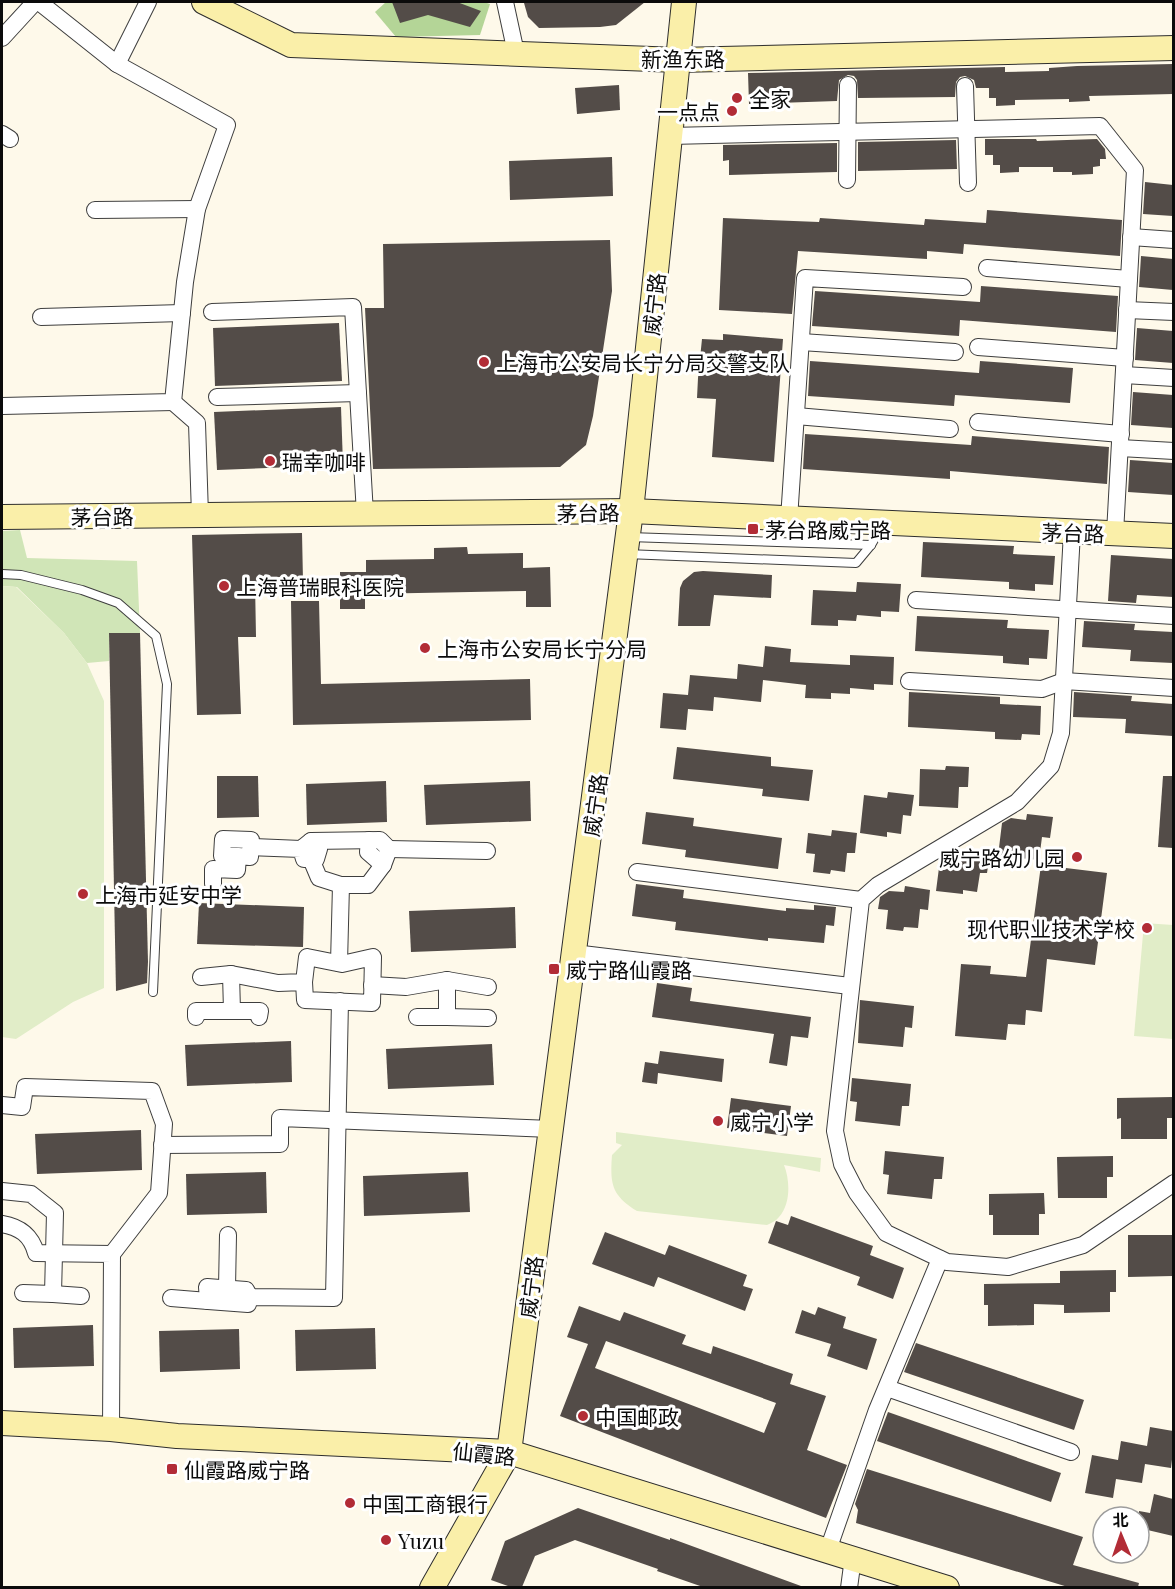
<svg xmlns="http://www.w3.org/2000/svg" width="1175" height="1589" viewBox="0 0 1175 1589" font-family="'Playfair Display','Noto Sans SC',serif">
<rect width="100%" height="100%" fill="#fef9ea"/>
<path fill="#d0e5b7" d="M20 530 27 558 137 561 140 633H109V661L87 663 64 633 17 587 2 586V531Z"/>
<path fill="#b4d597" d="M386 2H484L490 4 480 35 396 37 375 12Z"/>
<g fill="#e1edc8">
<path d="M2 586 16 587 64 633 87 663 104 701V988L73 1002 16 1039 2 1037Z"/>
<path d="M1144 923 1173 925V1039L1134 1036Z"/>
<path d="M616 1132 821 1158 820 1172 784 1165C790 1180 791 1204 779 1217 776 1221 771 1223 767 1225L637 1211C611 1195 610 1183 612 1155L622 1145 616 1143Z"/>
</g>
<g fill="#534c48" fill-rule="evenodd">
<path d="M392 2H457L481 11 470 27 428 15 400 23Z"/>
<path d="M542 2H645L616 25 600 27 539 28 528 17 524 3Z"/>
<path d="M1173 64V94L1089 96 1090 101 1069 102V99L1015 100V105L996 106V98H989V88H976L974 80 965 76 960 77 956 82 955 97 858 98 857 80 854 76 848 75 839 80 837 101 749 104 748 73 1005 67V72L1049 71V68L1077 66Z"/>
<path d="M619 85 620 110 577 114 575 88Z"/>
<path d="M985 139H1036L1037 141 1097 139 1105 149 1106 159H1100V166L1093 167V174L1072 175V172H1053V167H1019V172L1000 173V165H993V155H985Z"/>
<path d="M956 140 957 169 858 171V142Z"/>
<path d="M837 143V172L729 175V160L723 161V145Z"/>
<path d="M612 157 613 196 510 200 509 161Z"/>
<path d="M1145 182 1173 185V216L1143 214Z"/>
<path d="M987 210 1122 220 1120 256 964 244 963 254 927 251V259L798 251 792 314 719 310 723 218 819 222 820 218 924 225 925 219 986 223Z"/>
<path d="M610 240 612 291 593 416 586 445 560 467 373 469 365 308H384L383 244Z"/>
<path d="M1141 256 1173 259V290L1139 287Z"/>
<path d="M981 286 1118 296 1116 332 960 320 959 336 812 326 815 291 980 302Z"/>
<path d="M339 323 342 381 215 386 213 328Z"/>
<path d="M1137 328 1173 331V363L1135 360Z"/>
<path d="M723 334 783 339 774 462 712 457 716 399 697 398 698 378 702 339 723 340Z"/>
<path d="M810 361 979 373 980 361 1073 368 1070 403 955 395 954 406 808 396Z"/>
<path d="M1133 392 1173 395V428L1131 425Z"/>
<path d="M341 407 343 465 217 470 214 412Z"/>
<path d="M805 434 971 445 972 436 1109 447 1107 484 950 471V479L803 469Z"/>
<path d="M1130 460 1173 463V495L1128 492Z"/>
<path d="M302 533 303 581 255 582 256 637H238L241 714 197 715 192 535Z"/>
<path d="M923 542 1014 546 1013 554 1055 556 1053 585 1035 584V591L1009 589V582L921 577Z"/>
<path d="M467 547 468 554 523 553V568L550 567 551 607H526V591L365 594V609H340V572H366V560L434 559V548Z"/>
<path d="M1111 555 1173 559V597L1137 595 1136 603 1108 601Z"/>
<path d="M703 571 772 575 771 598 714 595 710 626H678L680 588 683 581 694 572Z"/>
<path d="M857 582 901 584 899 612 881 611V617L857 615 856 621 838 620V626L811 625 813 590 856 592Z"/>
<path d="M291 601H319L321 684 530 679 531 720 293 725Z"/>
<path d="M917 616 1008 620 1007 628 1049 630 1047 659 1029 658V665L1003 663V656L915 651Z"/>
<path d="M1084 621 1135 624 1134 630 1173 632V663L1130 661 1131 650 1082 647Z"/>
<path d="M109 633H140L148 962 147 983 116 991Z"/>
<path d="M765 646 791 649 790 662 850 665V655L894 657 893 685 874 684V690L850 688V694L831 693V699L805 698 806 685 763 680 761 702 714 697 713 711 688 709 686 730 660 728 663 693 688 695 690 675 737 679 738 664 763 667Z"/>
<path d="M909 692 1000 697V704L1041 706 1040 735 1022 734 1021 740 995 739V732L908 727Z"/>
<path d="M1074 692 1132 696 1131 701 1173 704V736L1125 733 1126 719 1073 717Z"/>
<path d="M677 747 771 757V766L813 770 809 801 762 796 763 789 673 779Z"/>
<path d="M946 766 969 767 968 787H959L958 808 919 806 920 769 945 770Z"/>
<path d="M217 776H258L259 817 217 818Z"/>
<path d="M1163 776H1173V848L1158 847Z"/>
<path d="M386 781 387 822 307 825 306 784Z"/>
<path d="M530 781 531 821 426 825 424 785Z"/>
<path d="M888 792 914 795 911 816 903 815 901 834 887 832V837L860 833 864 795 887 798Z"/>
<path d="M646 812 694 818 693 826 782 838 778 869 685 857 686 850 642 844Z"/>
<path d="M1027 814 1053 817 1050 838 1042 837 1039 860 998 856 1002 823 1011 818 1026 820Z"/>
<path d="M832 830 857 833 855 853H847L845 872 831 870 830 874 813 872 815 854 806 853 808 833 831 836Z"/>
<path d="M964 850 990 853 987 873H980L977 892 963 890V894L936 891 940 860 950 854 963 856Z"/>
<path d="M1041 865 1107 873 1095 965 1047 959 1042 1012 1026 1010 1025 1025 1008 1024 1006 1040 955 1036 961 964 991 966 990 974 1026 977Z"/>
<path d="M636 884 684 890 683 898 786 911V908L814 910V905L836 907 834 926 826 925 824 943 768 938V941L675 930 676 922 632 916Z"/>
<path d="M905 886 930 890 928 910 920 909 918 928 904 927 903 931 886 929 888 910 878 909 880 897 889 891 904 892Z"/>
<path d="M199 903 304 907 303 947 197 944Z"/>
<path d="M515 907 516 948 411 952 409 911Z"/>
<path d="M657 983 692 988 690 1001 811 1017 808 1038 791 1036 787 1066 769 1063 774 1034 652 1017Z"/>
<path d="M860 1000 914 1006 912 1028 905 1027 903 1047 858 1043Z"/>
<path d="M291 1041 292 1082 187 1086 185 1045Z"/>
<path d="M492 1044 494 1085 388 1089 386 1049Z"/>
<path d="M660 1051 724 1059 722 1082 658 1073 657 1084 642 1082 645 1062 658 1064Z"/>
<path d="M852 1078 911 1084 909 1106H902L900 1126 855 1121 857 1102 850 1101Z"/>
<path d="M1173 1097V1118H1167V1139H1121V1118L1117 1119V1098Z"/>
<path d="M731 1098 791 1106 787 1136 727 1128Z"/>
<path d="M141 1130 142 1170 37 1174 35 1134Z"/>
<path d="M885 1151 944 1157 942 1179H934L932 1199 887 1194 889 1175 883 1174Z"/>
<path d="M1113 1156V1177H1107V1198H1058L1057 1157Z"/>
<path d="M266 1172 267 1213 187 1215 186 1174Z"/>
<path d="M468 1172 470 1212 364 1216 363 1176Z"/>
<path d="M1044 1193 1045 1214H1039V1235H993V1215H989V1194Z"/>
<path d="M791 1216 873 1246 870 1255 904 1268 893 1299 857 1285 860 1277 768 1243 776 1221 788 1225Z"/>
<path d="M605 1232 665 1255 669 1245 747 1275 743 1286 753 1289 745 1311 658 1277 654 1287 592 1264Z"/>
<path d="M1128 1235H1173V1276L1128 1277Z"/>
<path d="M1116 1270V1292H1110V1312L1064 1313V1305L1034 1304V1325L988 1326V1305H984V1284L1060 1283V1271Z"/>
<path d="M579 1306 620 1321 624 1312 686 1335 682 1344 711 1354 713 1346 793 1374 790 1384 826 1396 807 1450 847 1465 826 1518 560 1416 588 1344 567 1337ZM606 1341 776 1403 764 1433 595 1368Z"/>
<path d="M818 1307 846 1317 843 1328 877 1339 867 1370 827 1356 831 1344 795 1333 802 1310 815 1315Z"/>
<path d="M93 1325 94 1366 14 1368 13 1328Z"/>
<path d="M375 1328 376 1369 296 1371 295 1330Z"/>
<path d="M239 1329 240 1369 160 1372 159 1331Z"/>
<path d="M916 1343 1084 1400 1074 1430 904 1372Z"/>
<path d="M888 1412 1061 1473 1051 1502 877 1441Z"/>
<path d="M1150 1427 1173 1431V1451L1171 1468 1145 1464 1142 1483 1116 1479 1113 1498 1085 1493 1092 1455 1118 1460 1121 1441 1147 1446Z"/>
<path d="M867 1469 1083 1537 1073 1565 1139 1583 1138 1587H1068L856 1523 858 1510 855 1504Z"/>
<path d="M1154 1494 1173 1499V1536L1139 1528V1511L1150 1513Z"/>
<path d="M578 1508 670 1540V1538L801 1586 800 1587H703L657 1571 658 1569 575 1540 535 1556 522 1587H511L491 1580 505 1541Z"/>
</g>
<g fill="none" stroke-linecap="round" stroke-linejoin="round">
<defs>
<g id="lane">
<path d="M629 537 871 545"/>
<path d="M626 554 856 563 871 545 882 526"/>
<path d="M2 574 21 575 82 590 118 603 156 636 167 684 153 992"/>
</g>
<g id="street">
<path d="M39 2 117 64 148 2"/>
<path d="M505 2 516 53"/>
<path d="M2 38 35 2"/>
<path d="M965 86 968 183"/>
<path d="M2 134 10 139"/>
<path d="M670 136 1100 126 1135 170 1115 533"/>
<path d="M847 180 848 85"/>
<path d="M95 210 197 209"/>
<path d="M1131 237 1174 240"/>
<path d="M987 268 1129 279"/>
<path d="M1127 310 1174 312"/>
<path d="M212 312 353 307 365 514"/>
<path d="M41 317 182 313"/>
<path d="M801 342 955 352"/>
<path d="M978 347 1125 358"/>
<path d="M1124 375 1174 378"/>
<path d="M217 397 358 393"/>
<path d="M173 402 197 423 200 515"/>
<path d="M2 406 173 402 185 282 197 209 227 125 117 64"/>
<path d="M796 416 950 429"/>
<path d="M978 422 1121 434"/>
<path d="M1120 448 1174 451"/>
<path d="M789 519 805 278 963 287"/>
<path d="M1072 532 1061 733 1051 766 1017 802 878 885 861 900 835 1131 842 1164 857 1193 886 1233 947 1262 1008 1267 1083 1245 1174 1183"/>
<path d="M916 600 1174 616"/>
<path d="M909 681 1042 689 1064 681 1174 688"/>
<path d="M369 840 368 852 383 865"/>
<path d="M311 841 380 840 389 849 383 865 368 885H341L319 878 311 859"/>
<path d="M251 847 301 849 304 859H316L319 849 311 841 301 849"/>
<path d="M389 849 487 851"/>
<path d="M637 872 861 900"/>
<path d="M213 884V869L237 870 238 856H222L223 839 251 840 250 857 238 856"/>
<path d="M574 953 850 986"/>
<path d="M339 963 341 885"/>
<path d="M231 974 232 1011"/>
<path d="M201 977 231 974 278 983 304 982 307 957 342 964 373 957 372 1003 305 1000 304 982"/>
<path d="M372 985 406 987 447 980 488 987"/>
<path d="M196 1017V1011H260L259 1017"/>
<path d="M417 1017H447V980"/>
<path d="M447 1017 488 1018"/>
<path d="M2 1105 22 1107 25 1087 152 1091 164 1124 159 1193 112 1254"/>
<path d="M162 1145 280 1144V1118L551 1129"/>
<path d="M2 1191 31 1194 55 1213 53 1294 23 1293"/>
<path d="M2 1224C20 1227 31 1235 36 1253L112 1254 111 1429"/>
<path d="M227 1288 228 1235"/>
<path d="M53 1294 81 1296"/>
<path d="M250 1297 246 1290 207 1287 208 1301 248 1304 250 1297 334 1298 340 1001"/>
<path d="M171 1298 208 1301"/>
<path d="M887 1388 1071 1452"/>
<path d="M828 1550 877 1410 940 1259"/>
<path d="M849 1588 853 1558"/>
</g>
<g id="secondary">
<path d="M204 2 291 45 678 60 1174 48"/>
<path d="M2 517 631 511 1174 536"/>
<path d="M2 1423 111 1429 177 1436 509 1452 947 1588"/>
<path d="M432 1588 509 1452 631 511 684 2"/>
</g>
</defs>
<use href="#lane" stroke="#3e3e3e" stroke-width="10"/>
<use href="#street" stroke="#3e3e3e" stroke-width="18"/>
<use href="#secondary" stroke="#2d2d2d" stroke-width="26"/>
<use href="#lane" stroke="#fff" stroke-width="8"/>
<use href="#street" stroke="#fff" stroke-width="16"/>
<use href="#secondary" stroke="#faefa9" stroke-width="24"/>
</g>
<g fill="#b22c36" stroke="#fff" stroke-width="2">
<circle cx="737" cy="98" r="6"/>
<circle cx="732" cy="111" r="6"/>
<circle cx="484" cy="362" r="6"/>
<circle cx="270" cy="461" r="6"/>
<rect x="747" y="523" width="12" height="12" rx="3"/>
<circle cx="224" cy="586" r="6"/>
<circle cx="425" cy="648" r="6"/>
<circle cx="1077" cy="857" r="6"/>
<circle cx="83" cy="894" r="6"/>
<circle cx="1147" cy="928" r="6"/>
<rect x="548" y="963" width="12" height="12" rx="3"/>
<circle cx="718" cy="1121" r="6"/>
<circle cx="583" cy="1416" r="6"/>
<rect x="166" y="1463" width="12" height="12" rx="3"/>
<circle cx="350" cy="1503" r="6"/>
<circle cx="386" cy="1540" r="6"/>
</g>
<g text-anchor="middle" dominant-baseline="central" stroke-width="6" stroke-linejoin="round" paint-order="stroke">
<g font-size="21" fill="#0b0b0b" stroke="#fff">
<text x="683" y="58">新渔东路</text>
<text transform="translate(653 304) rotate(-84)">威宁路</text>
<text transform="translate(588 512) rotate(-1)">茅台路</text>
<text transform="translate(102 516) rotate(-1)">茅台路</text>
<text transform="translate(1073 532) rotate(2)">茅台路</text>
<text transform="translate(594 805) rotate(-82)">威宁路</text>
<text transform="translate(530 1287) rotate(-83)">威宁路</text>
<text transform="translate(484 1453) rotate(6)">仙霞路</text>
</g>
<g font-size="21" fill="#0b0b0b" stroke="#fff" text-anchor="start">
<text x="749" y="98">全家</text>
<text x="720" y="111" text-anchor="end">一点点</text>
<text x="496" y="362">上海市公安局长宁分局交警支队</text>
<text x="282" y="461">瑞幸咖啡</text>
<text x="765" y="529">茅台路威宁路</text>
<text x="236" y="586">上海普瑞眼科医院</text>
<text x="437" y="648">上海市公安局长宁分局</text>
<text x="1065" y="857" text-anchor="end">威宁路幼儿园</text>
<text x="95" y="894">上海市延安中学</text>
<text x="1135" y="928" text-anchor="end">现代职业技术学校</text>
<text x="566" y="969">威宁路仙霞路</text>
<text x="730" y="1121">威宁小学</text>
<text x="595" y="1416">中国邮政</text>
<text x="184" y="1469">仙霞路威宁路</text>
<text x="362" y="1503">中国工商银行</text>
<text x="398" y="1540">Yuzu</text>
</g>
</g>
<rect width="1175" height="1589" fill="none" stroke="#0b0b0b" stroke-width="6"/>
<g transform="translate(1121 1535) rotate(358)"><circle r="28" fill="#ffffff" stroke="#9d9d9d" stroke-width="1.5"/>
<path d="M0-4.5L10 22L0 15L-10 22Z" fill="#b22c36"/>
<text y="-9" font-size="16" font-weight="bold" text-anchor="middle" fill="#0b0b0b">北</text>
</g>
</svg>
